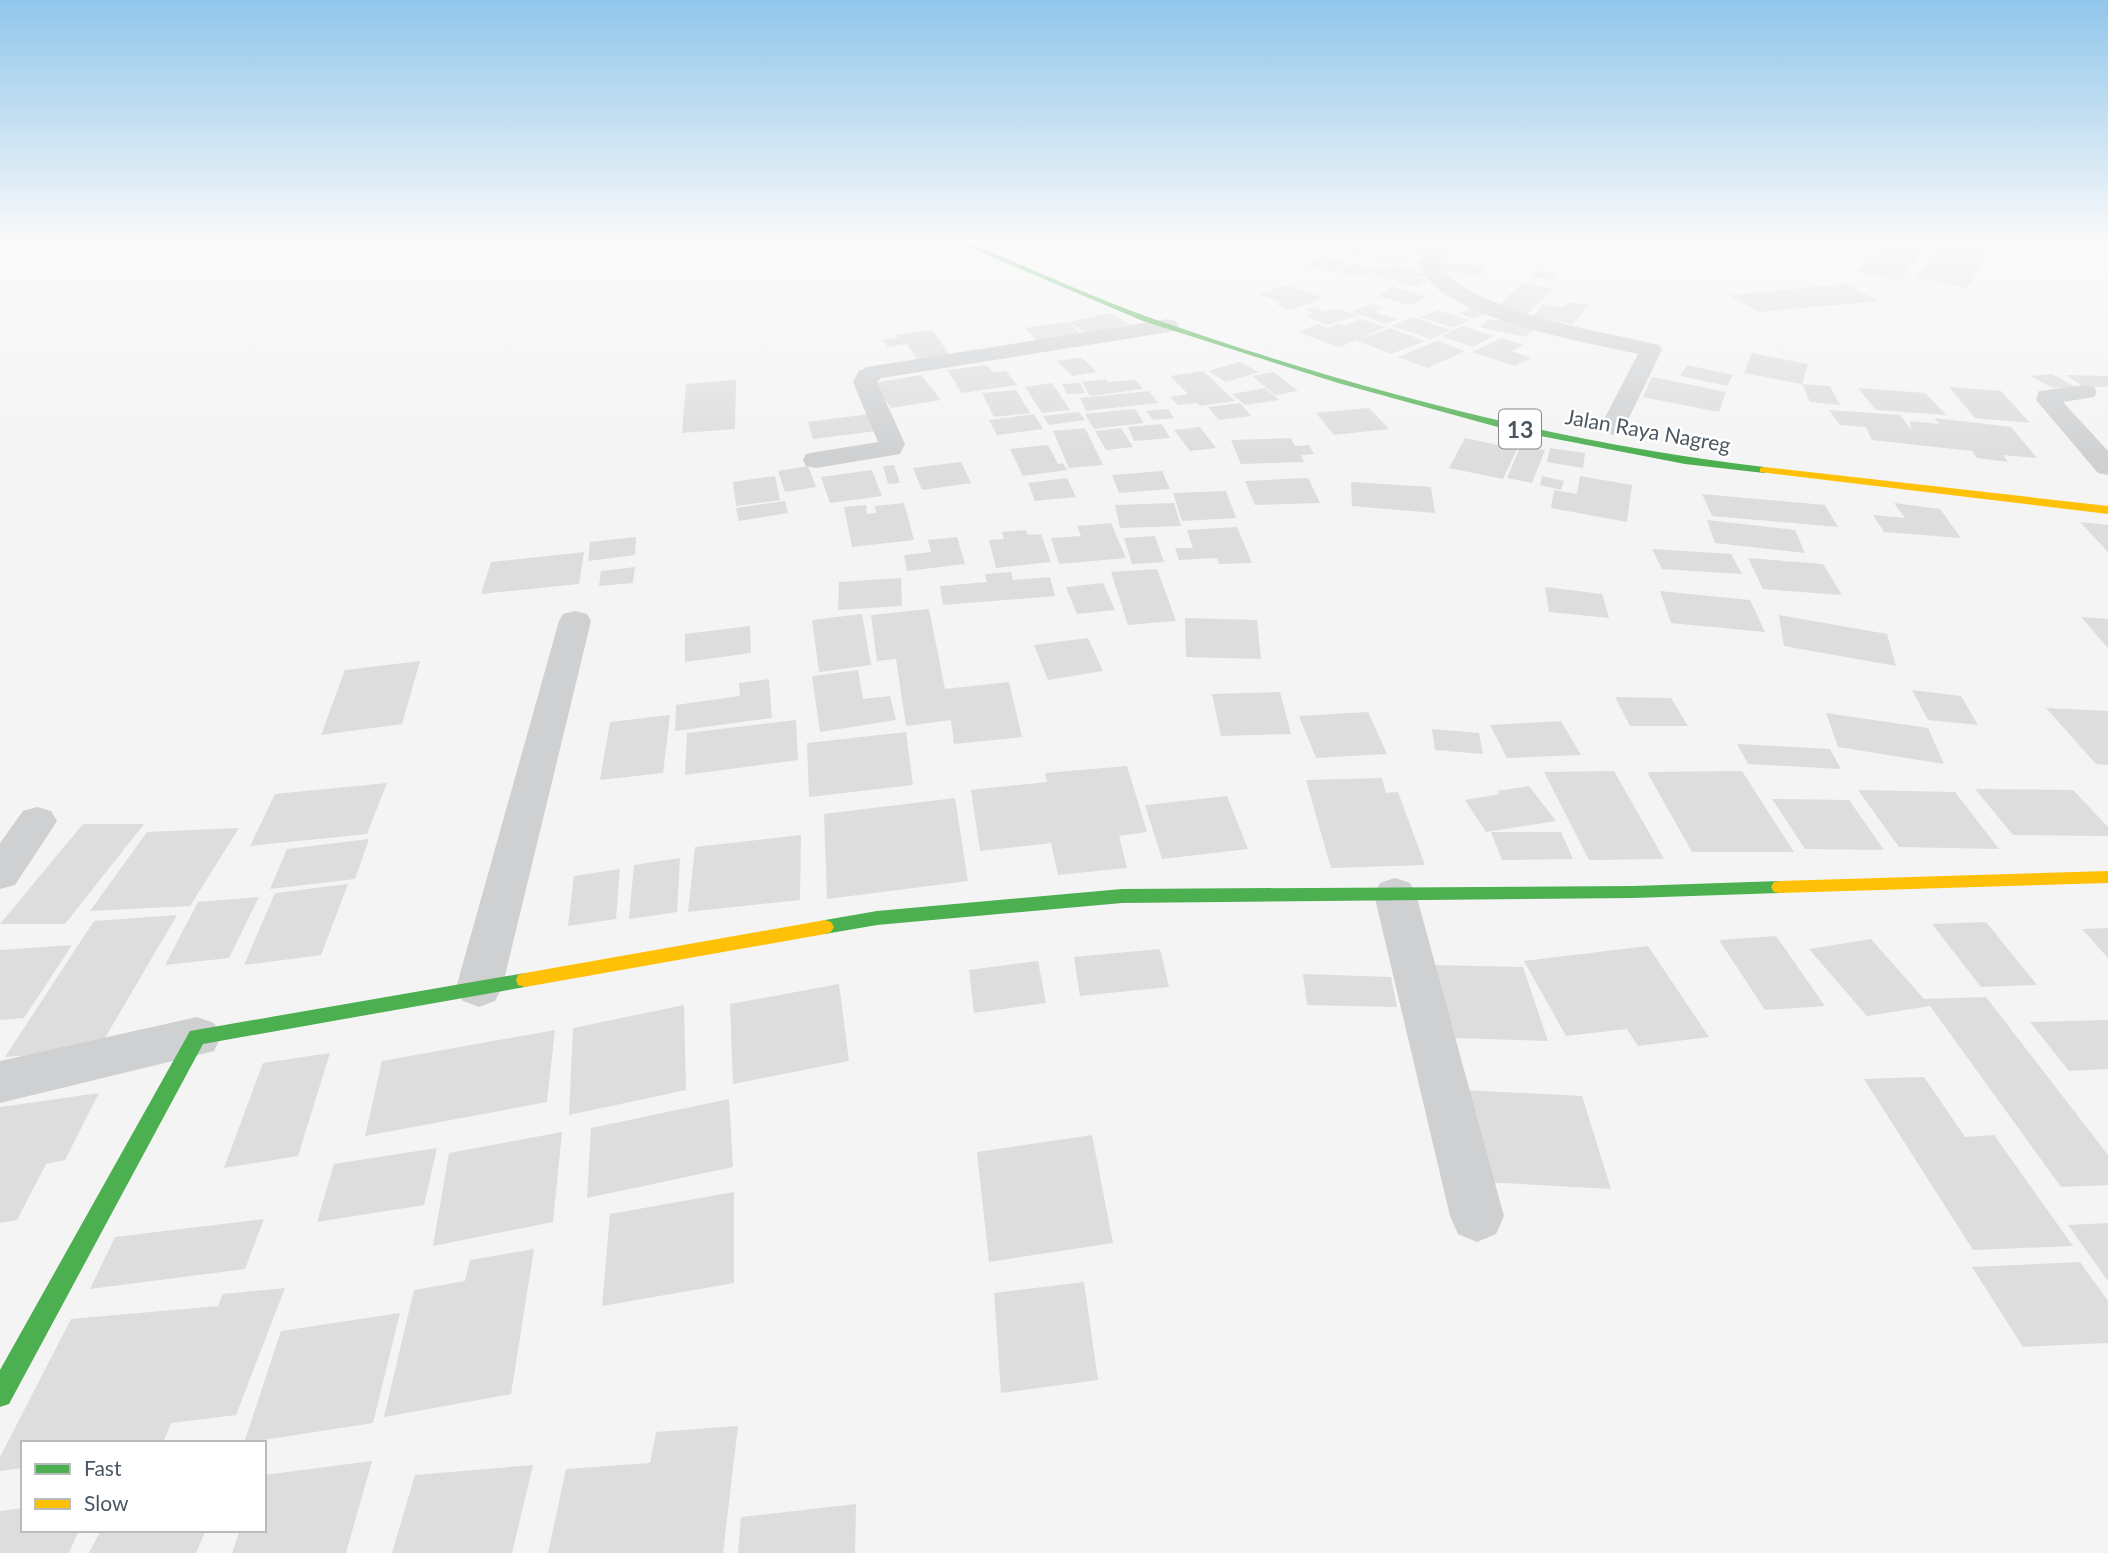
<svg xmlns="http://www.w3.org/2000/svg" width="2108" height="1553" viewBox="0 0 2108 1553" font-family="Lato,sans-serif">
<rect width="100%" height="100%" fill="#f4f4f4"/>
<g fill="#ddddde">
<path d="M1357 241H1400L1436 249 1422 257Z"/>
<path d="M1481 241H1512L1508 246Z"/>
<path d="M1518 241H1520L1549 245 1545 252 1513 248Z"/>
<path d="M1885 241H1930L1900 280 1859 272Z"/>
<path d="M1942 242 1992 251 1967 288 1915 277Z"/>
<path d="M1349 245 1363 249 1360 250 1378 255 1370 259 1337 251Z"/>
<path d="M1388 254 1413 259 1402 266 1377 261Z"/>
<path d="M1325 256 1350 262 1332 272 1307 266Z"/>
<path d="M1434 261 1484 266V275L1433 270Z"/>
<path d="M1353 263 1379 269 1361 278 1336 271Z"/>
<path d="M1392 265 1431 276 1426 278 1406 273 1391 280 1372 275Z"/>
<path d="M1533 270 1556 273 1553 280 1529 277Z"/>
<path d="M1407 275 1430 281 1417 288 1394 281Z"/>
<path d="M1523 283 1553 289 1527 314 1496 307Z"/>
<path d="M1846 284 1879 301 1760 312 1729 295Z"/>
<path d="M1286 285 1324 298 1291 310 1276 305 1282 303 1259 294Z"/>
<path d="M1393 287 1427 297 1411 305 1377 296Z"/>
<path d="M1568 302 1589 305 1572 324 1533 317 1542 304 1564 307Z"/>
<path d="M1371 304 1384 308 1375 312 1398 319 1386 324 1351 312Z"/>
<path d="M1474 306 1491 311 1474 319 1458 313Z"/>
<path d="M1315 307 1325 312 1339 308 1357 316 1327 325 1306 316 1313 314 1304 310Z"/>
<path d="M1438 310 1469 320 1453 328 1421 317Z"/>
<path d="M1110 313 1129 324 1087 334 1069 322Z"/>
<path d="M1412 317 1451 330 1431 339 1391 326Z"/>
<path d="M1501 318 1535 329 1526 337 1479 327 1489 319 1497 321Z"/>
<path d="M1361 319 1385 327 1360 339 1390 328 1425 341 1391 354 1356 340 1339 347 1298 332 1318 324 1327 328 1337 324 1344 326Z"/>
<path d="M1069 322 1081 335 1037 341 1025 328Z"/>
<path d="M1462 326 1494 336 1473 347 1441 336Z"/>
<path d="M932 330 950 355 917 359 907 344 888 347 883 340 898 338 896 335Z"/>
<path d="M1501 338 1524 345 1512 351 1532 358 1515 366 1472 352Z"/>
<path d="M1437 341 1465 351 1428 368 1398 357Z"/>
<path d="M1752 353 1808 364 1802 384 1744 373Z"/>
<path d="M1081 357 1097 372 1072 376 1057 361Z"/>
<path d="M1239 362 1259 372 1226 382 1208 371Z"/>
<path d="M987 365 992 372 1006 371 1017 385 962 393 947 370Z"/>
<path d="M1687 365 1733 375 1727 386 1680 376Z"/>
<path d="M1203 371 1235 401 1200 406 1197 403 1178 405 1170 397 1188 394 1170 376Z"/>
<path d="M1274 372 1298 391 1275 395 1252 376Z"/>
<path d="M2052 374 2076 387 2053 388 2030 376Z"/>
<path d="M921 375 941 400 891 408 874 383Z"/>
<path d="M2066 375 2108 376V387H2084Z"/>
<path d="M1652 377 1726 392 1719 412 1643 397Z"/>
<path d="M1106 379 1108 382 1136 380 1143 389 1090 396 1082 382Z"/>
<path d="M736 380 735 429 682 433 686 384Z"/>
<path d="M1052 383 1070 410 1042 413 1025 387Z"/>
<path d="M1080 383 1085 393 1067 394 1062 384Z"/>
<path d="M1802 384 1830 386 1840 405 1810 402Z"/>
<path d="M1949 387 2001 391 2030 423 1975 418Z"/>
<path d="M1265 388 1279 400 1245 405 1232 394Z"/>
<path d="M1858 388 1925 393 1946 415 1876 410Z"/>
<path d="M1016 390 1030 413 994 417 982 393Z"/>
<path d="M1149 391 1158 403 1086 411 1080 398Z"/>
<path d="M1240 403 1251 416 1219 420 1208 407Z"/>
<path d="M1369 408 1389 429 1334 435 1316 413Z"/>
<path d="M1135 409 1144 423 1094 429 1085 414Z"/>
<path d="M1168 409 1174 418 1153 420 1146 411Z"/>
<path d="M1829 410 1900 415 1911 430 1910 421 1939 424 1935 418 2011 427 2037 458 2003 455 2008 462 1977 458 1972 451 1872 440 1866 427 1840 425Z"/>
<path d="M1079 412 1085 420 1049 425 1043 416Z"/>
<path d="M869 414 876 431 813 439 808 422Z"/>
<path d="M1034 414 1043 429 997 435 989 420Z"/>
<path d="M1162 424 1170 438 1134 441 1128 427Z"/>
<path d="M1200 427 1216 448 1190 451 1174 430Z"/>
<path d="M1085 428 1103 465 1069 468 1053 431Z"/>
<path d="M1121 428 1133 447 1106 450 1095 431Z"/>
<path d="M1291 438 1295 446 1309 445 1314 454 1301 455 1304 462 1241 464 1231 440Z"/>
<path d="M1465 438 1517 449 1503 479 1449 468Z"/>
<path d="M1048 445 1058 464 1063 463 1067 470 1023 476 1010 449Z"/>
<path d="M1521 445 1545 450 1532 483 1507 478Z"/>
<path d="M1550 448 1585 453 1583 468 1547 462Z"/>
<path d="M961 462 971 483 922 490 913 468Z"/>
<path d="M894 465 900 483 888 484 883 466Z"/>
<path d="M808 466 816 487 785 492 778 471Z"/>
<path d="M872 470 882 496 830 503 821 477Z"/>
<path d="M1162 471 1170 489 1119 493 1112 475Z"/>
<path d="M775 476 780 500 736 506 733 482Z"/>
<path d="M1542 476 1564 481 1561 490 1540 485Z"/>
<path d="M1580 476 1632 485 1627 522 1551 508 1554 490 1577 494Z"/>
<path d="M1067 478 1076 497 1035 501 1028 483Z"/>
<path d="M1308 478 1320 503 1255 505 1245 481Z"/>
<path d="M1351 482 1431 487 1435 513 1352 506Z"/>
<path d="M1226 491 1236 518 1182 521 1173 493Z"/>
<path d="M1702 494 1825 505 1838 527 1712 516Z"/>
<path d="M785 501 788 513 739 521 736 508Z"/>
<path d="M904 503 914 540 852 547 844 507 866 505 867 514 876 513 875 506Z"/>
<path d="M1174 503 1181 526 1120 528 1115 505Z"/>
<path d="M1894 503 1940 509 1961 538 1884 532 1873 515 1905 518Z"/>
<path d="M1707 520 1795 530 1805 553 1715 543Z"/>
<path d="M2080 522 2108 525V552Z"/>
<path d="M1111 523 1126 558 1059 564 1051 538 1081 536 1077 526Z"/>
<path d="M1237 527 1252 563 1219 564 1217 558 1179 560 1175 548H1193L1187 530Z"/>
<path d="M1026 530 1028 535 1041 534 1051 562 996 568 989 540 1004 539 1002 532Z"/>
<path d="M1155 536 1164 562 1132 564 1124 538Z"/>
<path d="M636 537 635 555 588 561 590 542Z"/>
<path d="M957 537 965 564 907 571 904 555 931 552 928 540Z"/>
<path d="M1652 549 1731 554 1742 574 1662 569Z"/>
<path d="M584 552 579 584 481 594 491 562Z"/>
<path d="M1748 558 1823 564 1842 595 1763 589Z"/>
<path d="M635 567 633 583 599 586 601 571Z"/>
<path d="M1157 569 1176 621 1128 625 1111 572Z"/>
<path d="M1011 572 1013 580 1050 577 1055 596 943 605 940 586 987 582 985 574Z"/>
<path d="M901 578 902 606 838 610 839 582Z"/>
<path d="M1103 583 1115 610 1077 614 1066 587Z"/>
<path d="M1545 587 1602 594 1609 618 1549 612Z"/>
<path d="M1660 591 1750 600 1765 632 1671 623Z"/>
<path d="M929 609 945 689 1009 682 1022 737 954 744 951 720 906 726 896 659 877 661 871 615Z"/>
<path d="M862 614 871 665 819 672 812 620Z"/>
<path d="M1779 615 1887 634 1896 666 1784 646Z"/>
<path d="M2081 617 2108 619V648Z"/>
<path d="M1185 618 1257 620 1261 659 1186 657Z"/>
<path d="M750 626 751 653 685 662V634Z"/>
<path d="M1088 638 1103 671 1048 680 1034 645Z"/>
<path d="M420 661 402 724 321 735 345 670Z"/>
<path d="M858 670 863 699 890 696 896 720 820 732 812 676Z"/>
<path d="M769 679 772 718 675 731 676 705 740 696 739 683Z"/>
<path d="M1912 690 1961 696 1978 725 1928 720Z"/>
<path d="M1280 692 1291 734 1221 736 1212 694Z"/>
<path d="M1615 697 1671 698 1688 726H1630Z"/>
<path d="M2046 708 2108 711V765L2096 764Z"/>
<path d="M1368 712 1387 754 1316 758 1299 716Z"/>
<path d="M1826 713 1928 728 1944 764 1838 747Z"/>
<path d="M670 715 663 773 600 780 610 722Z"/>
<path d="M796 720 798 760 685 775 687 733Z"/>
<path d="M1561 721 1581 755 1507 758 1490 725Z"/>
<path d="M1432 729 1479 733 1483 754 1435 750Z"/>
<path d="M906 732 913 785 809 797 807 743Z"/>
<path d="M1737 744 1830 749 1841 769 1748 764Z"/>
<path d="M1127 766 1147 832 1119 836 1127 868 1058 875 1051 843 980 851 971 790 1047 782 1045 773Z"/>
<path d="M1614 771 1664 859 1589 860 1544 772Z"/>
<path d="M1742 771 1794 852H1692L1647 772Z"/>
<path d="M1382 778 1386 793 1398 792 1425 865 1331 868 1306 780Z"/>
<path d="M387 783 367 834 250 846 275 794Z"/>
<path d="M1529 786 1556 821 1486 832 1465 800 1500 794 1497 791Z"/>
<path d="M1975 789 2073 790 2108 827V836L2013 835Z"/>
<path d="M1858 790 1955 792 1999 849 1899 847Z"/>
<path d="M1227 796 1248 849 1162 859 1145 805Z"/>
<path d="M955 798 968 881 827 899 824 814Z"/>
<path d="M1772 799 1849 800 1884 850 1805 849Z"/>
<path d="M83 824H144L65 924H0Z"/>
<path d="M239 828 190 906 90 911 147 832Z"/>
<path d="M1491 832H1561L1573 859 1502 860Z"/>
<path d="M801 835 800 900 688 912 695 847Z"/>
<path d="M369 839 355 879 270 889 287 849Z"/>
<path d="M680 858 677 912 629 919 634 865Z"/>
<path d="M620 869 616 919 568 926 574 876Z"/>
<path d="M348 884 321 955 244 965 275 893Z"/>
<path d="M259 897 229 958 165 965 198 902Z"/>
<path d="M177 915 98 1050 5 1057 94 921Z"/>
<path d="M1986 922 2037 985 1981 987 1932 924Z"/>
<path d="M2108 928V958L2082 929Z"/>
<path d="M1776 936 1825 1006 1765 1010 1719 940Z"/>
<path d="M1871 939 1924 999 1986 997 2108 1155V1185L2061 1187 1930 1006 1867 1016 1809 949Z"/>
<path d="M72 945 24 1018 0 1020V950Z"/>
<path d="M1648 946 1709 1037 1638 1046 1627 1029 1566 1036 1524 961Z"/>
<path d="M1160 949 1169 987 1080 996 1074 957Z"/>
<path d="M1038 961 1046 1003 974 1013 969 970Z"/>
<path d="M1431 965 1523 967 1548 1041 1451 1038Z"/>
<path d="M1303 974 1391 977 1397 1007 1307 1005Z"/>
<path d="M839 984 849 1061 733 1084 730 1004Z"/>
<path d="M684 1005 686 1090 569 1115 573 1028Z"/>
<path d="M2108 1020V1069L2069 1071 2030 1022Z"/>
<path d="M555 1030 547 1102 365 1136 382 1061Z"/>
<path d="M330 1053 298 1156 224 1168 263 1063Z"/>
<path d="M1924 1077 1965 1137 1994 1135 2073 1246 1973 1250 1864 1079Z"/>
<path d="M1463 1090 1582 1096 1611 1189 1484 1182Z"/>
<path d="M99 1093 65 1160 46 1164 17 1220 0 1223V1107Z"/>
<path d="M729 1099 733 1167 587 1198 591 1128Z"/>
<path d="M562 1132 553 1222 433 1246 449 1153Z"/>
<path d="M1092 1135 1113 1243 989 1262 977 1152Z"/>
<path d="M437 1148 424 1205 317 1222 334 1164Z"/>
<path d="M734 1192V1283L602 1306 610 1214Z"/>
<path d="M264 1219 245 1269 90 1289 115 1237Z"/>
<path d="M2108 1223V1281L2068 1225Z"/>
<path d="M534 1249 511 1394 384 1417 414 1290 465 1281 470 1260Z"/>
<path d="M2080 1262 2108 1301V1343L2023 1347 1972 1267Z"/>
<path d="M1084 1282 1098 1380 1001 1393 994 1293Z"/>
<path d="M285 1288 236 1415 171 1423 163 1443H23V1468L0 1471V1457L71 1319 218 1306 223 1294Z"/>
<path d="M400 1313 373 1423 244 1443 281 1331Z"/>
<path d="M738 1426 723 1553H548L566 1469 650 1463 656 1432Z"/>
<path d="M372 1461 346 1553H232L240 1530H264V1475Z"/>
<path d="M533 1465 512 1553H392L415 1475Z"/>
<path d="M856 1504 855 1553H738L741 1517Z"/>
<path d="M23 1508V1530H79L69 1553H0V1511Z"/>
<path d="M101 1530H206L196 1553H89Z"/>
</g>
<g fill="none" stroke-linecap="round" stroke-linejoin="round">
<g fill="#ced0d2" fill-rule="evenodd">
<path d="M1443 241H1465L1437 262C1471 313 1601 331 1659 345L1662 350 1622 432 1613 435 1604 432 1600 427 1638 354C1581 341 1473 323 1431 283 1425 277 1421 268 1416 261Z"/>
<path d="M1168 319 1176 321 1179 326 1176 331 881 378 877 382 905 444 900 454 816 468 806 466 803 460 806 454 816 452 878 442 853 382 859 371 867 367Z"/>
<path d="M2085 385 2094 387 2097 392 2094 397 2063 402 2108 451V475L2098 473 2036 400 2039 391Z"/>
<path d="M575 611 587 614 591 621 502 988 495 1001 479 1007 463 1001 456 988 559 621 563 614Z"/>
<path d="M37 807 51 811 57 821 15 885 0 889V843L23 811Z"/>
<path d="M1395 878 1410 883 1416 894 1504 1216 1496 1234 1477 1242 1458 1234 1450 1216 1374 894 1380 883Z"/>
<path d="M197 1017 214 1023 221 1037 214 1051 0 1103V1061Z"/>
</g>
<g fill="#4caf50" fill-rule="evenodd">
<path d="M954 241H964C1026 266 1088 296 1151 318 1349 387 1555 443 1764 467L1770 470 1764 473 1685 464 1505 429 1338 383 1143 321Z"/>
<path d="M1780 881 1786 882 1789 887 1786 892 1780 893 1633 898 1122 903 877 925 825 934 819 932 816 927 819 922 825 920 877 911 1122 889 1633 886Z"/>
<path d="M525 973 532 975 534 980 532 985 525 987 203 1044 9 1404 0 1407V1370L190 1031Z"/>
</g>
<g fill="#ffc107" fill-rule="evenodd">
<path d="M1764 467 2108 506V514L1760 472V468Z"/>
<path d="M2108 871V883L1780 893 1774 892 1771 887 1774 882 1780 881Z"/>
<path d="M825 920 831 922 834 927 831 932 825 934 525 987 518 985 516 980 518 975 525 973Z"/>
</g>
</g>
<linearGradient id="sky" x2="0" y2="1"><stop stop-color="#91c6eb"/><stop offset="0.53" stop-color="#fafafa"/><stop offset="1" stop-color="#fafafa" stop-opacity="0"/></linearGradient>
<rect width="2108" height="458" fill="url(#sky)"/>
<g text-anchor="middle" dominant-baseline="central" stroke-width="5" stroke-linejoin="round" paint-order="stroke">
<g font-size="21" fill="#4a5661" stroke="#fff">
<text transform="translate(1648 430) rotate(10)">Jalan Raya Nagreg</text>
</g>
<rect fill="#fff" stroke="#808990" stroke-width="2" x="1499" y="409.5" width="42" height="39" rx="5"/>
<g font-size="23" font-weight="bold" fill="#4a5661">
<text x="1520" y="429">13</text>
</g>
</g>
<rect x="21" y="1441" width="245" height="91" fill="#ffffff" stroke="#b7bbc0" stroke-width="2"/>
<rect x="35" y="1464" width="35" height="10" fill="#4caf50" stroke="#b7bbc0" stroke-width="2"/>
<text x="84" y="1476" font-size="21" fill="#4a5661">Fast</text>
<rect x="35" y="1499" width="35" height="10" fill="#ffc107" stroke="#b7bbc0" stroke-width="2"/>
<text x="84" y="1511" font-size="21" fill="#4a5661">Slow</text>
</svg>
